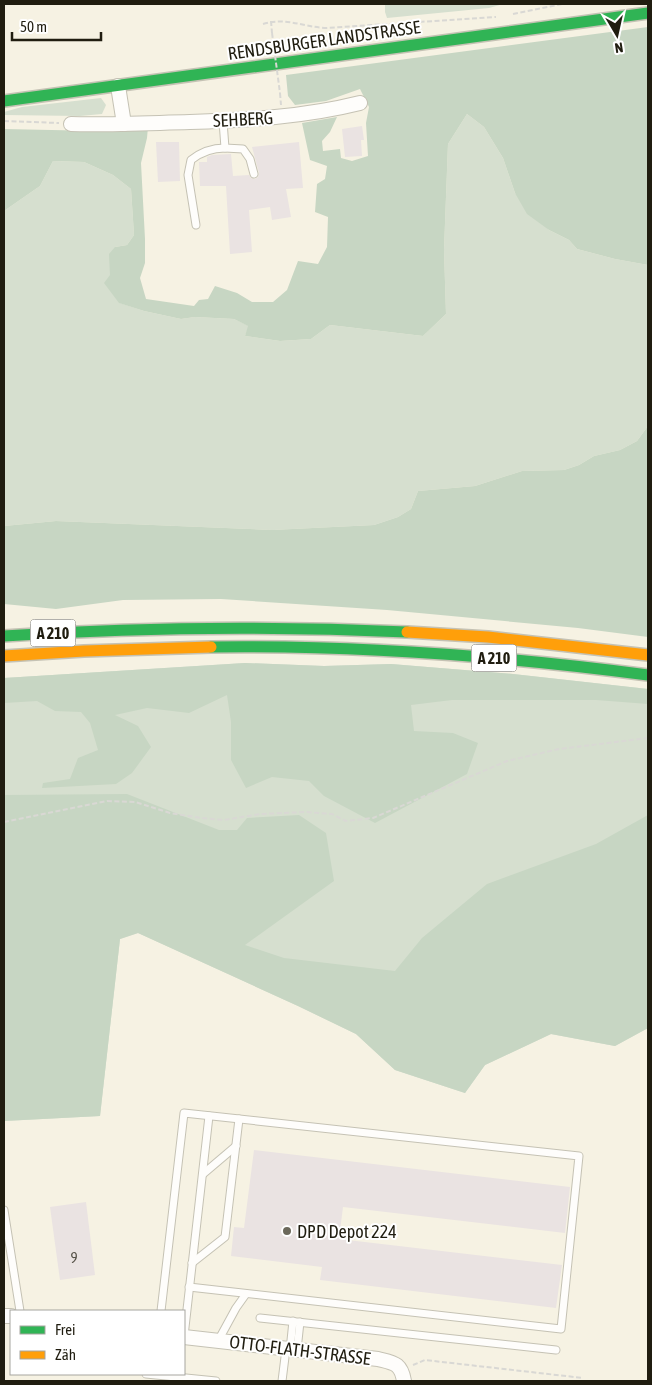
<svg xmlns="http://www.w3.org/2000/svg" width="652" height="1385" viewBox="0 0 652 1385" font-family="'Asap Condensed',sans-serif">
<rect width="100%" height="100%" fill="#f6f2e3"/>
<g fill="#d6dfcf">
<path d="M385 4H503L489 8 387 18 385 12Z"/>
<path d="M101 98 106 105 102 114 80 116 4 115V112L22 107Z"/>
<path d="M467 114 484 127 503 158 515 193 549 230 569 240 577 249 615 259 648 265V426L637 441 620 450 594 456 579 465 564 470 522 471 475 486 418 491 411 509 398 517 374 525 272 530 56 521 4 526V211L40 186 53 161 84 162 113 175 131 189 134 235 127 245 115 247 120 303 144 311 181 319 195 317 234 319 249 326 245 336 280 341 311 339 330 325 423 336 446 314 444 250 448 144Z"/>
<path d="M245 663 324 666 391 664 513 674 648 689V1028L615 1046 551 1034 485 1065 465 1093 395 1070 356 1034 298 1006 138 933 120 939 100 1116 4 1121V678Z"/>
</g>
<g fill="#c7d6c3">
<path d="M648 27V265L615 259 577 249 569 240 549 230 527 214 515 193 503 158 484 127 467 114 448 144 444 250 446 314 423 336 330 325 311 339 280 341 245 336 248 326 234 319 195 317 181 319 144 311 119 303 104 283 110 275 109 254 115 247 127 245 134 235 131 189 113 175 84 162 53 161 40 186 4 211V129L99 131 148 127 147 138 141 163 145 239V263L140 278 146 299 194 306 199 300 208 299 215 286 237 293 252 302H273L287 290 298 261 318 264 327 247 328 217 315 212 317 184 325 179 327 166 310 160 302 123 337 117 330 132 322 141 323 151 340 149 341 158 352 161 368 156 366 123 369 107 360 89 326 101 295 105 288 96 286 75Z"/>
<path d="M648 426V637L578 628 387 610 221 599 123 600 56 609 4 604V526L56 521 272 530 374 525 398 517 411 509 418 491 475 486 522 471 564 470 579 465 594 456 620 450 637 441Z"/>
<path d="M245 663 324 666 391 664 513 674 648 689V704L596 700H452L411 705 414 731 453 733 478 743 467 774 375 823 324 796 309 781 272 777 246 788 231 760V722L227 695 189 713 147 708 115 715 138 726 151 747 132 773 116 784 42 788 43 783 70 779 78 758 98 750 90 723 81 712 55 711 37 701 4 703V678Z"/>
<path d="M127 794 219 830H237L247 818 299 815 326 833 334 881 245 945 284 958 395 971 422 938 487 884 596 844 648 815V1028L615 1046 551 1034 485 1065 465 1093 395 1070 356 1034 298 1006 138 933 120 939 100 1116 4 1121V795Z"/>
</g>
<g fill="#eae3e2">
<path d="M362 126 364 140H361L362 156 345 157 342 129Z"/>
<path d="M156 142H179L180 181 158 182Z"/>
<path d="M299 142 303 188 286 189 291 217 272 220 270 207 249 210 252 252 230 254 226 186H200L199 162H207V157L212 155 231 154 233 176 249 175 251 178 255 179 258 177 259 173 252 147Z"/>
<path d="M254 1150 570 1187 565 1233 343 1207 339 1239 562 1265 556 1308 320 1280 322 1267 231 1256 234 1227 244 1228Z"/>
<path d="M86 1202 95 1275 60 1280 50 1207Z"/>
</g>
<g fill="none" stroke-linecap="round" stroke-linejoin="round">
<defs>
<g id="lane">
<path d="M223 121 225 148 243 149 250 159 254 174"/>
<path d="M196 225 188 175 191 160C201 152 212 148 225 148"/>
<path d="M203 1174 236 1146"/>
<path d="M4 1210 20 1311"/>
<path d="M192 1263 225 1237 239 1119"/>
<path d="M161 1311 184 1113 579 1156 561 1329 189 1287"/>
<path d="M260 1318 556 1350"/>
<path d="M184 1336 209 1116"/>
<path d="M218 1341 236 1308 246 1294"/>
<path d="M290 1350 293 1321"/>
<path d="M297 1350 300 1322"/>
<path d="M146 1374 216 1381"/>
<path d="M282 1381 286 1349"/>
</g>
<g id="street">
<path d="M118 86 124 124"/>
<path d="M71 124C110 125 150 123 190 122 247 120 304 117 360 103"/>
<path d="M4 1316H11"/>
<path d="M184 1337 378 1359C394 1363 401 1363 404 1381"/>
</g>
<g id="fast">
<path d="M4 101 648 13"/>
<path d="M4 636C140 627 271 626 407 632"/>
<path d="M211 647C357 645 503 656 648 675"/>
</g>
<g id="slow">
<path d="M407 632 488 637 648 655"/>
<path d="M4 656 84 651 211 647"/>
</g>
</defs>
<use href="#lane" stroke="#c5c2b4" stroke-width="9"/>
<use href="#street" stroke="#c5c2b4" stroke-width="16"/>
<use href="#fast" stroke="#c5c2b4" stroke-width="14"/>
<use href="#slow" stroke="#c5c2b4" stroke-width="14"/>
<g stroke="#d9d8d4" stroke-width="2" stroke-dasharray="5 2.5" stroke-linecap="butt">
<path d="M513 14 562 4"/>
<path d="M271 21 272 33"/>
<path d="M263 24C287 17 302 27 326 28L496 17"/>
<path d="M280 93 281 105"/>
<path d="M4 121 59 123"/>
<path d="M4 822 107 801 135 802 170 813 201 818 224 820 260 814 306 812 332 814 346 821 373 818 507 761 559 749 648 738"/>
<path d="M413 1365 425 1360 583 1378"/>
</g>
<use href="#lane" stroke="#fefdfb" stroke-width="7"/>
<use href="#street" stroke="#fefdfb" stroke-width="14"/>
<use href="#fast" stroke="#30b455" stroke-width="11"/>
<use href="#slow" stroke="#ff9f0a" stroke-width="11"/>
<path stroke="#d9d8d4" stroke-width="2" stroke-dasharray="5 2.5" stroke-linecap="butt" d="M272 33 280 93"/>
</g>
<circle fill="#6b685a" stroke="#fff" stroke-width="2" cx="287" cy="1231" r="5"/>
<g text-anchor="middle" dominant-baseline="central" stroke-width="4" stroke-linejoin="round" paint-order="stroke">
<g font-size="15" fill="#545046">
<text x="74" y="1257">9</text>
</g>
<g fill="#fff" stroke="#636158" stroke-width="1">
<rect x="30.5" y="619.5" width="45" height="27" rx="4"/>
<rect x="471.5" y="644.5" width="45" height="27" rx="4"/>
</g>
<g font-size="16" font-weight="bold" fill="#201d10">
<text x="53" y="633">A 210</text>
<text x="494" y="658">A 210</text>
</g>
<g font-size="18" fill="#201d10" stroke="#fff">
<text transform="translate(324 40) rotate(-8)">RENDSBURGER LANDSTRASSE</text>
<text transform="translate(243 119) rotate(-3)">SEHBERG</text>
<text transform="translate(300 1350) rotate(7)">OTTO-FLATH-STRASSE</text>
</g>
<g font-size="18" fill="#201d10" stroke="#fff" text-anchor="start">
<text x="297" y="1231">DPD Depot 224</text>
</g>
</g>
<rect width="652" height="1385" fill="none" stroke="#201d10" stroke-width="10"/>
<rect x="10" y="1310" width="175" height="65" fill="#ffffff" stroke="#a6a59f"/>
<rect x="20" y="1326" width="25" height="8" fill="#30b455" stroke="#a6a59f"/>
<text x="55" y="1335" font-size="15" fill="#201d10">Frei</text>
<rect x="20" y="1351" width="25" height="8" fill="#ff9f0a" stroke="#a6a59f"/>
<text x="55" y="1360" font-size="15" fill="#201d10">Zäh</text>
<g transform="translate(617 35) rotate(171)" stroke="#ffffff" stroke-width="4" paint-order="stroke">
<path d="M0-4L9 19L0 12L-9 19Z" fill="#201d10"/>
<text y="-8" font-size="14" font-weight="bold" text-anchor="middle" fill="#201d10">N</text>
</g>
<path d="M12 32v8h89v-8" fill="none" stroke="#201d10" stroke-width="2.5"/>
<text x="20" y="32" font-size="15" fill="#201d10" stroke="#ffffff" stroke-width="4" paint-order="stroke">50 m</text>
</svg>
